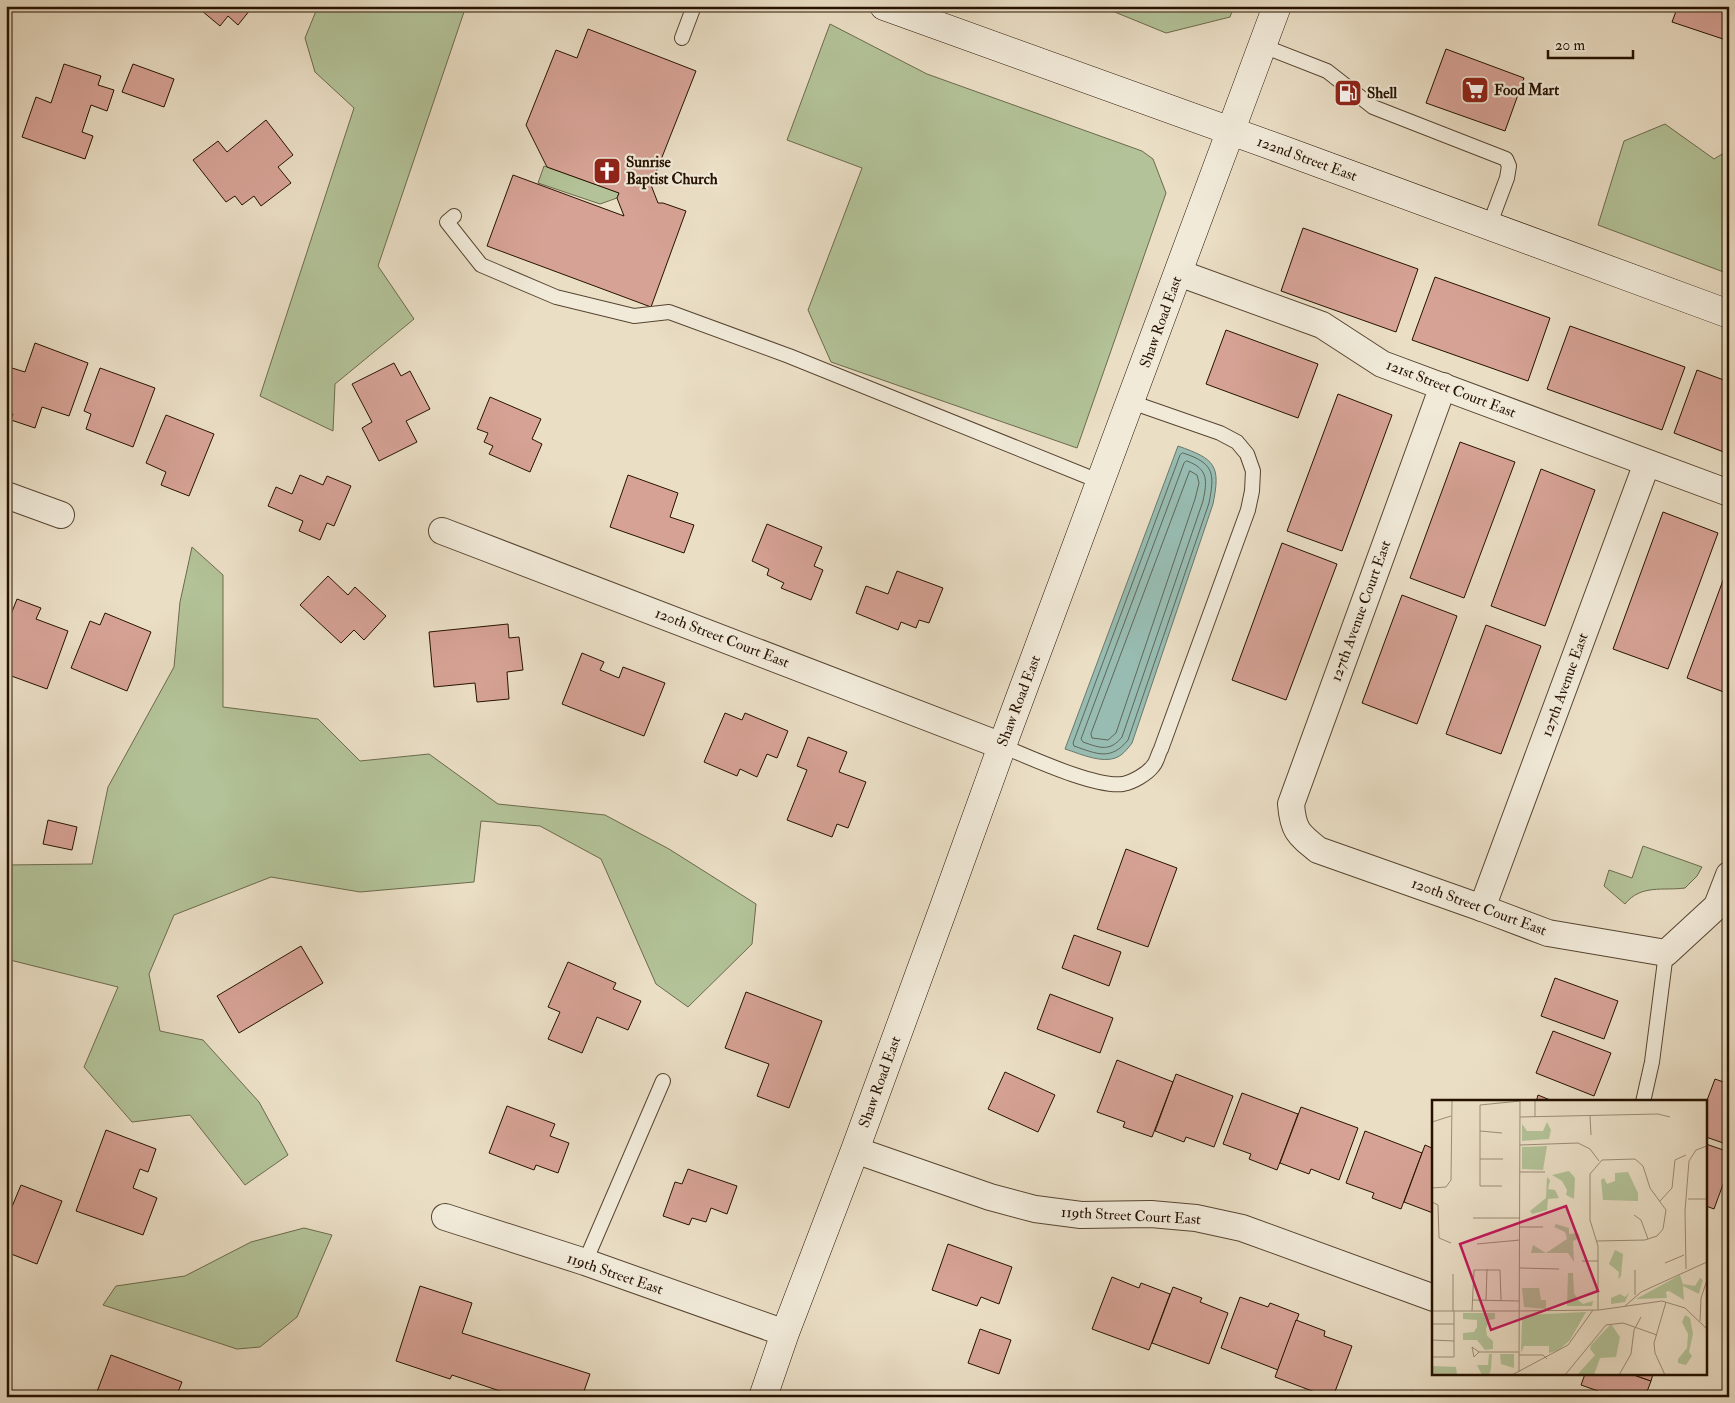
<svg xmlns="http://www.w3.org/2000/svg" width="1735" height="1403" viewBox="0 0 1735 1403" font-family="'IM FELL Double Pica',serif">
<rect width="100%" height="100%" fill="#eadec5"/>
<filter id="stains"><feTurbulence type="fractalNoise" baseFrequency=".004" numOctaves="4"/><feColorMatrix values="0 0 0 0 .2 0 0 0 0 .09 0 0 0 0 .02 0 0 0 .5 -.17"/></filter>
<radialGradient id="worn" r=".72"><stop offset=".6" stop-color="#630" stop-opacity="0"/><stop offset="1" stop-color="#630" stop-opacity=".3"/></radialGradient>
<g fill="#b3c298" stroke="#6c6a4c">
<path d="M318 6H466L378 266 414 319 335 384 333 431 260 396 354 108 315 72 305 38Z"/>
<path d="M1100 6H1234L1230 17 1166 33Z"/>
<path d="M830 24 927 74 1142 151 1153 159 1166 193 1077 448 831 362 808 310 862 168 787 140Z"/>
<path d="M1665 124 1714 159 1729 150V274L1598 225 1624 141Z"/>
<path d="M544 166 619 193 617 198 600 204 538 183Z"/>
<path d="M192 547 223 575V707L318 719 360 761 429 754 498 804 605 815 669 849 756 904 752 944 688 1007 656 984 601 859 540 826 481 821 474 882 360 892 271 877 174 915 149 974 160 1031 203 1040 259 1102 288 1155 245 1185 190 1115 132 1122 84 1067 118 987 6 959V865L92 864 108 787 174 667 180 602Z"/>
<path d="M1643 846 1702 867 1697 876 1685 888C1663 891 1641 884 1625 904L1604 886 1609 870 1632 878Z"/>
<path d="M304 1228 332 1235 297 1317 260 1347 237 1349 103 1305 116 1286 185 1276 251 1242Z"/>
</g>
<path fill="#98bcb2" stroke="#6a786b" d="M1178 446C1215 459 1221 465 1213 504L1132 743C1129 747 1125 752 1121 755 1106 766 1081 754 1065 749Z"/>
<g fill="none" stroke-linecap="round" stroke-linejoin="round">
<g stroke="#5f6759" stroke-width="1">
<path d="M1183 453C1214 463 1215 473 1209 503L1128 740C1111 761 1097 754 1074 746L1073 743 1180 455Z"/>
<path d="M1187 461C1209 469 1207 481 1203 501L1122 737C1110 752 1100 748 1083 742L1081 739 1184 463Z"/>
<path d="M1190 471 1197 475 1199 483 1195 499 1116 733 1108 740 1092 738 1091 734Z"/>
</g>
</g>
<g fill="#d6a295" stroke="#261200">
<path d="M196 6H245L250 10 238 25 228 16 220 26Z"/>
<path d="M1678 6H1729V41L1672 22Z"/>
<path d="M588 29 696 71 651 185 658 203H663L686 211 651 307 487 246 513 175 624 216 617 198 619 193 547 167 526 125 556 50 577 58Z"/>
<path d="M1446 49 1524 78 1505 131 1426 103Z"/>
<path d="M64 64 101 76 98 85 114 90 107 111 91 105 82 132 93 136 85 159 22 137 36 97 51 103Z"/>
<path d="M133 64 174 79 164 107 122 92Z"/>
<path d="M266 120 293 155 278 167 291 183 261 206 254 196 242 205 235 196 226 202 193 160 218 141 227 152Z"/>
<path d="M1303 228 1418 269 1396 332 1281 291Z"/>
<path d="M1435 277 1550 318 1528 381 1412 340Z"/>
<path d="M1570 326 1685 367 1662 430 1547 389Z"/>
<path d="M1226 330 1318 364 1298 418 1206 384Z"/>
<path d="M35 343 88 363 69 416 42 407 35 428 11 420 13 414 6 412V384L12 368 25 372Z"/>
<path d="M394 363 401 376 410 371 430 409 406 421 417 442 379 461 362 428 372 422 352 384Z"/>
<path d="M100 368 155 388 133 447 86 429 91 414 84 411Z"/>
<path d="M1697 370 1729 382V454L1674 433Z"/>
<path d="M1338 394 1392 415 1342 551 1287 531Z"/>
<path d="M490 397 541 419 532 439 542 444 530 472 489 454 493 446 484 442 488 433 477 429Z"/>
<path d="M166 415 214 434 189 496 161 485 166 472 146 463Z"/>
<path d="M1460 442 1515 462 1464 598 1410 578Z"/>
<path d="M1541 469 1595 490 1545 626 1491 606Z"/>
<path d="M300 475 323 485 327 476 351 486 334 526 327 523 320 540 299 531 303 521 268 506 276 487 292 494Z"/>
<path d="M628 475 678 493 670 517 694 525 684 553 610 527Z"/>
<path d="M1663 512 1718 533 1668 669 1613 649Z"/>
<path d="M767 524 822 547 814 566 823 570 811 600 781 588 784 583 767 575 769 569 752 561Z"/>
<path d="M1282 543 1337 564 1286 700 1232 680Z"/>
<path d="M1729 564V694L1687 678Z"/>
<path d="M897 571 943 588 929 623 919 620 916 628 901 622 898 630 856 613 866 586 888 594Z"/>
<path d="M328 576 348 595 355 587 386 616 364 640 354 630 341 643 300 605Z"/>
<path d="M1402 595 1457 616 1417 724 1362 703Z"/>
<path d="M17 599 41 608 36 619 68 631 47 689 6 674V627Z"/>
<path d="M105 613 151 632 127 691 71 668 90 621 100 625Z"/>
<path d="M508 624 509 638 519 637 523 670 507 672 509 699 477 702 475 683 434 687 429 632Z"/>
<path d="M1486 625 1541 646 1501 754 1446 734Z"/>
<path d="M582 653 604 662 600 670 619 678 623 667 665 683 644 736 562 704Z"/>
<path d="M725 713 742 720 745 713 788 731 777 758 767 754 757 777 740 769 737 776 704 762Z"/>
<path d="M808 737 847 752 839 772 866 782 848 828 837 824 832 837 787 820 807 770 797 766Z"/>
<path d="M48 820 77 827 72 850 43 844Z"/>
<path d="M1126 849 1177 868 1148 947 1097 929Z"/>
<path d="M1074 935 1121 952 1109 986 1062 968Z"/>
<path d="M301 946 323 983 239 1033 217 996Z"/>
<path d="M568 962 616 983 613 989 641 1001 628 1030 597 1017 582 1053 548 1039 560 1012 548 1007Z"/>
<path d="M1555 978 1618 1001 1604 1039 1541 1016Z"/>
<path d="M746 992 822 1021 789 1108 757 1096 769 1064 725 1048Z"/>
<path d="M1050 994 1113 1018 1100 1053 1037 1029Z"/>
<path d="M1553 1031 1611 1053 1594 1096 1536 1073Z"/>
<path d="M1117 1060 1173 1082 1152 1137 1123 1127 1125 1122 1097 1112Z"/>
<path d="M1005 1072 1055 1095 1038 1132 988 1109Z"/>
<path d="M1176 1074 1233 1096 1214 1147 1186 1137 1184 1142 1155 1131Z"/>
<path d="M1715 1079 1729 1084V1145L1706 1137V1103Z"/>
<path d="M1242 1093 1298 1114 1277 1170 1249 1159 1251 1154 1223 1144Z"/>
<path d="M1538 1095 1555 1102H1536Z"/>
<path d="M507 1106 555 1124 550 1136 569 1143 558 1173 536 1165 534 1170 489 1153Z"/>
<path d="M1301 1107 1358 1128 1339 1180 1311 1169 1309 1174 1280 1163Z"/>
<path d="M106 1130 156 1149 148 1172 140 1169 133 1188 157 1198 143 1235 76 1211Z"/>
<path d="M1365 1131 1422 1153 1401 1209 1372 1198 1374 1193 1346 1183Z"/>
<path d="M1706 1144 1729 1152V1168L1714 1209 1706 1206Z"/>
<path d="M1425 1145 1434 1149 1433 1213 1404 1202Z"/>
<path d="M688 1169 737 1186 727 1214 711 1208 706 1222 692 1218 689 1225 663 1216 675 1182 682 1184Z"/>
<path d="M21 1185 62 1201 37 1264 6 1252V1221Z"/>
<path d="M948 1244 1012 1267 999 1304 981 1297 977 1306 932 1290Z"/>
<path d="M1112 1277 1139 1288 1141 1283 1170 1294 1149 1350 1092 1329Z"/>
<path d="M420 1286 472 1303 462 1333 590 1374 582 1397H518L452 1375 450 1379 396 1361Z"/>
<path d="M1173 1287 1202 1298 1200 1302 1228 1313 1209 1364 1152 1343Z"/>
<path d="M1240 1297 1268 1307 1270 1303 1299 1314 1278 1370 1221 1348Z"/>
<path d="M1296 1320 1325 1331 1324 1336 1352 1346 1333 1397H1328L1275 1377Z"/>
<path d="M980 1329 1011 1340 999 1374 968 1363Z"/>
<path d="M111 1355 182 1382 176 1397H95Z"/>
<path d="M1585 1374H1631L1651 1381 1645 1397H1595L1598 1391 1581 1385Z"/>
<path d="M1631 1374H1653L1651 1381Z"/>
<path d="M1412 1391 1428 1397H1410Z"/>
</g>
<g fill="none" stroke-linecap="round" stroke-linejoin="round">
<defs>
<g id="lane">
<path d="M682 38 694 6"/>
<path d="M1263 46 1327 71 1373 107 1506 159 1509 166 1507 178 1489 226"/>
<path d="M454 216 447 222 481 265 556 297 634 316 669 312 789 356 1101 482"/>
<path d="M1002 746C1029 757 1095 788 1123 784 1133 782 1147 774 1153 766 1157 762 1158 754 1161 749L1248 510 1252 491 1253 471 1247 454 1237 442 1220 433 1131 402"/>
<path d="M1643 1102 1652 1062 1666 953"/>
<path d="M585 1262 663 1081"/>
</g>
<g id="street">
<path d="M1179 273 1322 325 1382 364 1729 493"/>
<path d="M1443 386 1291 804C1293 830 1298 834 1318 850L1482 908 1548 933 1666 953 1717 906 1729 875"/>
<path d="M6 495 61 515"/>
<path d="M442 531 1002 746"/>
<path d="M1482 908 1647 463"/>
<path d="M855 1150 990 1197 1035 1209 1081 1215 1151 1214 1196 1218 1242 1228 1434 1298"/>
<path d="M445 1217 585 1262 785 1333"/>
</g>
<g id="secondary">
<path d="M884 6 1286 151 1729 314"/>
<path d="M763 1397 785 1333 855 1150 945 904 1002 746 1277 6"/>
</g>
</defs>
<use href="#lane" stroke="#574531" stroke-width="16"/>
<use href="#street" stroke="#574531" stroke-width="28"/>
<use href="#secondary" stroke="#261200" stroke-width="29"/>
<use href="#lane" stroke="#f1ead9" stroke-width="14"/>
<use href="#street" stroke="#f1ead9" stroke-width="26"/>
<use href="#secondary" stroke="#f1ead9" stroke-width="28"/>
</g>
<defs>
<symbol id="supermarket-square" viewBox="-11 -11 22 22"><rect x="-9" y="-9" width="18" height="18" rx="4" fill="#8f2418" stroke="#f1ead9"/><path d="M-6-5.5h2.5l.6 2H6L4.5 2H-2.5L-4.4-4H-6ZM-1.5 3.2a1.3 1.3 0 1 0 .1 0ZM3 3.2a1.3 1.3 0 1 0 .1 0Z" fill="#fff"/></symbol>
<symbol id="fuel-square" viewBox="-11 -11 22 22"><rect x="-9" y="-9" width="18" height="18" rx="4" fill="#8f2418" stroke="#f1ead9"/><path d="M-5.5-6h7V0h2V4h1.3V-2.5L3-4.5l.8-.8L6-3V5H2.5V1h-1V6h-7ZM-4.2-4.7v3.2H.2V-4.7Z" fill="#fff"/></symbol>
<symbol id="church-square" viewBox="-11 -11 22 22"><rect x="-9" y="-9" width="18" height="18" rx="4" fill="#8f2418" stroke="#f1ead9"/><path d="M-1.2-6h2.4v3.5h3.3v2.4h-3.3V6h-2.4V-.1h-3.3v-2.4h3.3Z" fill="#fff"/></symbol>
</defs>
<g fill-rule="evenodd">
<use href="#supermarket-square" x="1459" y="74" width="32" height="32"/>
<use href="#fuel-square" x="1332" y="77" width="32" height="32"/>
<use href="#church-square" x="591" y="155" width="32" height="32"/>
</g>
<g text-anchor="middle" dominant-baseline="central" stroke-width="4.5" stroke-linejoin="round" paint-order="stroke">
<g font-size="15" font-weight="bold" fill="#261200" stroke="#f1ead9" text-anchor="start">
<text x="1494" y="90">Food Mart</text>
<text x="1367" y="93">Shell</text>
<text x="626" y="162">Sunrise<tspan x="626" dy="17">Baptist Church</tspan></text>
</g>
<g font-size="15" fill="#261200" stroke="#f1ead9">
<text transform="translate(1307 159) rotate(20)">122nd Street East</text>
<text transform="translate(1161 322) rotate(-70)">Shaw Road East</text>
<text transform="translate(1451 389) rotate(21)">121st Street Court East</text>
<text transform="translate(1361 611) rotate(-70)">127th Avenue Court East</text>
<text transform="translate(722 638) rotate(21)">120th Street Court East</text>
<text transform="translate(1565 685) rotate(-70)">127th Avenue East</text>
<text transform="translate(1019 701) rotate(-69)">Shaw Road East</text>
<text transform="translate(1479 907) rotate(20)">120th Street Court East</text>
<text transform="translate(880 1082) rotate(-70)">Shaw Road East</text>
<text transform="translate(1131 1216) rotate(3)">119th Street Court East</text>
<text transform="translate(615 1274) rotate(19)">119th Street East</text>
</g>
</g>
<g transform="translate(1432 1100)">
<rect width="275" height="275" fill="#eadec5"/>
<path d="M115 22 119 30 117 39 90 41V24L95 31H111ZM115 46 111 70 90 69V47ZM137 71 143 78 142 99 134 95 135 90 130 81 120 75ZM196 72 206 93V101L171 100 169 80 172 78 175 84 183 81V73ZM115 77 118 80 116 89 123 90 127 98 116 99 115 110 100 114 98 111 114 98ZM124 124 137 128V134L146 133 148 138 141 141 142 162 136 153H99L101 145 114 153 135 139 133 132 122 127ZM183 150 191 154 189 176 186 179 187 172 177 164ZM136 173H141L142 193 146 200 151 204 161 201 160 206H135ZM248 175 251 184 263 186 268 178 271 180 267 194 251 186 252 200 237 191 234 192 235 198 204 199ZM90 188H107L109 200H114V209L92 207ZM197 193 193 202 179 204V198L188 194 193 197ZM154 212 138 240 127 250 117 253V246H92L89 253 90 218 94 215ZM31 213H63V219L57 220 54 229 55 236 61 241V249L53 250 45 240H31V233L42 232 45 227V220L31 219ZM253 215 258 218 261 234 257 252 260 256 254 265 246 263V259L255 248 256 234 250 222ZM179 224 188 237 184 257 168 258 162 275H145L163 255 158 249 159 245ZM57 254H60L59 269 57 275H50L45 265H56ZM68 254H82V268L69 264ZM0 266 24 267 25 275H0Z" fill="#b3c298"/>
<path fill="none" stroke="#9c8c76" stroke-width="1" d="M103 0V17M158 16 159 35M88 17 226 14 238 17M0 22 19 16M48 31 70 33M88 45 146 43 158 49 167 61M48 59H71M88 72H113M70 86H48V5L88 1M0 88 14 87 19 80 20 0M256 99H275M228 101 240 88 243 60 254 55M0 102 6 105 7 138 19 143M202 115 209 120 216 139M41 118H88M88 127H111M165 141 213 140 225 136 231 129 234 110 218 88 211 66 203 59 170 60 158 74V120L166 146V210M45 144 88 140M150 161H166M233 163 252 155M88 168 127 169M254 169 253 111 257 61 264 50 275 46M203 170V195M21 174V211M40 200 87 201M54 200 55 169M193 206 209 192 275 162M0 211H87M40 211 42 170H68L69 200M87 211 167 210 230 201 253 208 275 229M268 221 269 198 275 180M0 224H22M275 238V257M0 240 22 241M47 252 42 257 40 247 47 252H87M87 255H111L115 259M0 257H22V211M87 272 88 0M80 275 136 245 161 210M133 275 174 225 191 223 225 235M187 275 199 254 202 230 209 217M233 275 223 253 222 243 234 202"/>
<path fill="#c2185b" fill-opacity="0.15" stroke="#c2185b" stroke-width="2.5" d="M134 106 166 191 59 230 28 144Z"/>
<rect width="275" height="275" fill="none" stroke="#261200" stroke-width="2.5"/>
</g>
<rect width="1735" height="1403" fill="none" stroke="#eadec5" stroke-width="25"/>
<rect x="8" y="8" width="1720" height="1388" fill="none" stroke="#261200" stroke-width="2.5"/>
<rect x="12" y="12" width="1710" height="1378" fill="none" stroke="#261200"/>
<path d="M1548 50v8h85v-8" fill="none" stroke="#261200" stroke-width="2.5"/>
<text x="1555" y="50" font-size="15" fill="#261200" stroke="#f1ead9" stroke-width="4" paint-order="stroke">20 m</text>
<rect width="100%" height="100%" filter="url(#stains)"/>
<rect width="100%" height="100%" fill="url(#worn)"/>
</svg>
